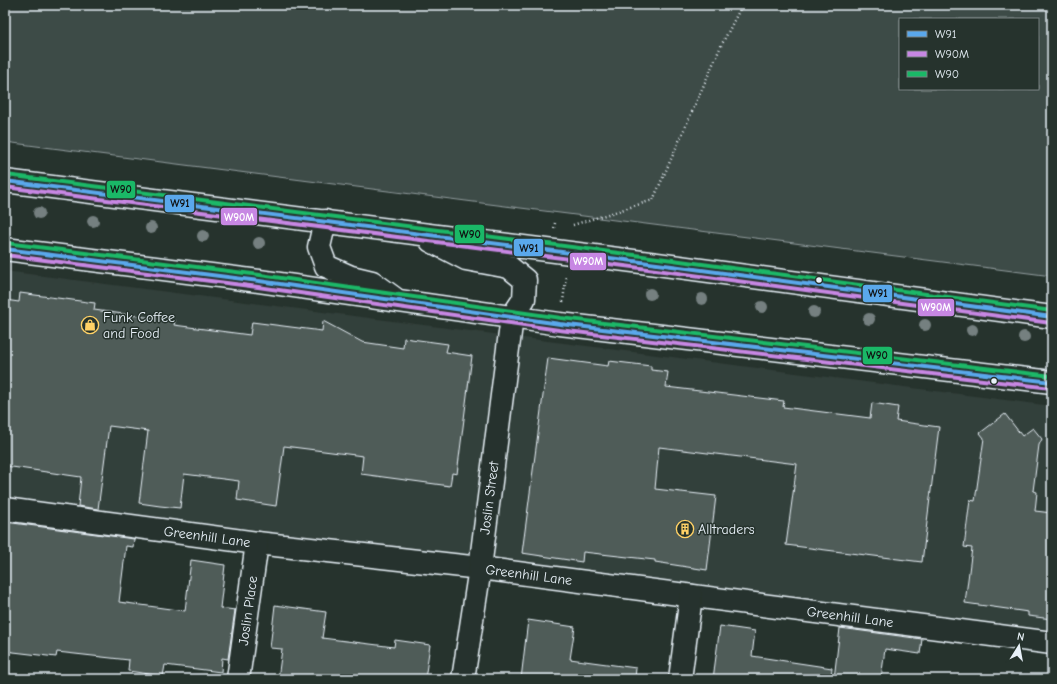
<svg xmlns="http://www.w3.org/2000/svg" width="1057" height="684" viewBox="0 0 1057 684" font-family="'Comic Neue',sans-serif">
<rect width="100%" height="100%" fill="#26332d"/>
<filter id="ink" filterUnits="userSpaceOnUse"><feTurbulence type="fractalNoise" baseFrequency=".025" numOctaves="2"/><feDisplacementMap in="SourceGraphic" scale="8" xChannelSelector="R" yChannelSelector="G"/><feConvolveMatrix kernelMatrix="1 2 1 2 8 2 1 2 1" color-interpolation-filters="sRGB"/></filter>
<g filter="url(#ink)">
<path fill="#333f3a" d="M5 271 1052 406V634L480 558 5 498Z"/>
<path fill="#3e4b47" stroke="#939ea0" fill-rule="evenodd" d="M5 5H1052V276L5 142ZM900 19H1038V89H900Z"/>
<g fill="#505c59" stroke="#e8f1f8">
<path d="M20 293 95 303 94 310 175 321 174 325 250 335 252 322 322 331 323 321 362 342 403 348 404 338 448 344 446 352 472 356 457 474 452 473 450 486 361 474 363 456 284 446 276 506 237 500 239 481 184 474 180 508 160 506 139 503 148 431 109 426 98 509 78 506 81 477 5 466V300L19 302Z"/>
<path d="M548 358 608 366 609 361 651 366V370L668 372 666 387 784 401 783 407 870 418 872 403 898 407 896 421 939 427 922 562 786 545 797 464 659 447 655 489 716 496 707 570 655 562V560L583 552 582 562 522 553Z"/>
<path d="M1005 414 1022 436 1033 428 1042 439 1039 445 1033 491 1037 492 1035 511 1052 513V619L1028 616V612L965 603 972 548 964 547 970 500 975 501 984 438 980 433Z"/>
<path d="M5 522 134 539 133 547 126 546 119 602 185 611 191 560 225 565 220 608 235 610 228 659 222 658 221 672 165 665 163 676 128 671 129 660 57 652 56 657 5 651Z"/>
<path d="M275 605 326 612 322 638 394 647 395 640 430 645 425 679H278L282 649 270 648Z"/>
<path d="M528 620 575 627 570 659 636 668 635 679H521Z"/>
<path d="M720 626 755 631 752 656 832 668 831 679H713Z"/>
<path d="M840 628 922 639 920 654 885 649 881 679H834Z"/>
</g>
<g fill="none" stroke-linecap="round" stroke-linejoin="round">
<defs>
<g id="minor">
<path id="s1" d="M5 509 257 543 480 568 1052 643"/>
<path id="s2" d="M238 679 257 543"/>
<path id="s3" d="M463 679 480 568 512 317"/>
<path d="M680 679 691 596"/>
</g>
<g id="highway">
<path d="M5 181 657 264 1052 317"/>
<path d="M325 221 319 247 326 266 351 277 372 282 394 298"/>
<path d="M431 241 466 259 509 267 525 280 524 299 512 317"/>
<path d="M5 249 259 281 560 324 1052 382"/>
</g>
</defs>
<use href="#minor" stroke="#e8f1f8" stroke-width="25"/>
<use href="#highway" stroke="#e8f1f8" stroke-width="25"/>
<g stroke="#e8f1f8" stroke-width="2.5" stroke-dasharray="1 3" stroke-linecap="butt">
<path d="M573 225 653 200 721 46 742 5"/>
<path d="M554 228 555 223"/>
<path d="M563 302 566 275"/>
</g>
<use href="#minor" stroke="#26332d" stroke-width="22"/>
<use href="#highway" stroke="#26332d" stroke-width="22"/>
<defs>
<g id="bus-1">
<path d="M5 181 657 264 1052 317"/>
<path d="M5 249 259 281 560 324 1052 382"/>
</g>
<g id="bus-2">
<path d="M5 187 656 270 1051 323"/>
<path d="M5 255 258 287 559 330 1051 388"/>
</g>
<g id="bus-3">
<path d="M6 175 658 258 1052 311"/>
<path d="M6 243 260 275 561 318 1052 376"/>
</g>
</defs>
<use href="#bus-1" stroke="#26332d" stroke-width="7"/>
<use href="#bus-2" stroke="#26332d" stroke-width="7"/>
<use href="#bus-3" stroke="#26332d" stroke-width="7"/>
<use href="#bus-1" stroke="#5aa8eb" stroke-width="4"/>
<use href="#bus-2" stroke="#c787e3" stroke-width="4"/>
<use href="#bus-3" stroke="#1ab867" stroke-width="4"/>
</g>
<g fill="#758080">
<circle cx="39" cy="213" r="6"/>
<circle cx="93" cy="221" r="6"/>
<circle cx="151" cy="228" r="6"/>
<circle cx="203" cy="236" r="6"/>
<circle cx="259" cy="243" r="6"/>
<circle cx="650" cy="294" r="6"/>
<circle cx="702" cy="299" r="6"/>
<circle cx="762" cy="307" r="6"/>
<circle cx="814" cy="312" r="6"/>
<circle cx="869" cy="319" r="6"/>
<circle cx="925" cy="325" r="6"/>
<circle cx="972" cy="330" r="6"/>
<circle cx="1024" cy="337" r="6"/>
</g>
</g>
<defs>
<symbol id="shop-ring" viewBox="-11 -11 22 22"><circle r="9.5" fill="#26332d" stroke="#ffd166" stroke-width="1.5"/><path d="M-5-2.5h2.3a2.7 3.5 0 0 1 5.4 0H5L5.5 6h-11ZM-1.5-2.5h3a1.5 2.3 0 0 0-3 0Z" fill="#ffd166"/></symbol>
<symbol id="building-ring" viewBox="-11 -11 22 22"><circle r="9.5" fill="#26332d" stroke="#ffd166" stroke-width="1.5"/><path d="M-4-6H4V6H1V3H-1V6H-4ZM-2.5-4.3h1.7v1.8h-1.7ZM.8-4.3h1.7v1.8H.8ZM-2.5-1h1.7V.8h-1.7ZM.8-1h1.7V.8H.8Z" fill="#ffd166"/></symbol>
</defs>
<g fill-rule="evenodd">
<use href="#shop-ring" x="80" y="315" width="20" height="20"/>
<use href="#building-ring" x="675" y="519" width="20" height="20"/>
</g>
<g fill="#e8f1f8" stroke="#26332d" stroke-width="1.5">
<circle cx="819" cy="280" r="3.5"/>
<circle cx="994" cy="381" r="3.5"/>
</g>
<g text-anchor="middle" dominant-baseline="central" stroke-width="3" stroke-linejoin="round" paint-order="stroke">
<g font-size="14" fill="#e8f1f8" stroke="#26332d" text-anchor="start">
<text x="103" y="317">Funk Coffee<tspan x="103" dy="16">and Food</tspan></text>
<text x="698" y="529">Alltraders</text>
</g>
<g font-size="14" fill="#e8f1f8" stroke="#26332d">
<text stroke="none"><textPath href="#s3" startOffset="183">Joslin Street</textPath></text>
<text stroke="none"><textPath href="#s1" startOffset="204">Greenhill Lane</textPath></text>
<text stroke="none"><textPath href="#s1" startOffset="528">Greenhill Lane</textPath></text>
<text stroke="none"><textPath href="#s2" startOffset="69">Joslin Place</textPath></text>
<text stroke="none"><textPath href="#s1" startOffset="852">Greenhill Lane</textPath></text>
</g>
</g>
<g stroke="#26332d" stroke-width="1.5">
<rect x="106" y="180" width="30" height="19" rx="4" fill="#1ab867"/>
<rect x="164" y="194" width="31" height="19" rx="4" fill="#5aa8eb"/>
<rect x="220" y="207" width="38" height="19" rx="4" fill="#c787e3"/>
<rect x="454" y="224" width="31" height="20" rx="4" fill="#1ab867"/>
<rect x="513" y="238" width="31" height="19" rx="4" fill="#5aa8eb"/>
<rect x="569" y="252" width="38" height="19" rx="4" fill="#c787e3"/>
<rect x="862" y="284" width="31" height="19" rx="4" fill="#5aa8eb"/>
<rect x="917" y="298" width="38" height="19" rx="4" fill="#c787e3"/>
<rect x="862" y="346" width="31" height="19" rx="4" fill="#1ab867"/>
</g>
<g font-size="11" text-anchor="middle" font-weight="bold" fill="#fff">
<text x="239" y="221">W90M</text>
<text x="588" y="265">W90M</text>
<text x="936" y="311">W90M</text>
</g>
<g font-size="11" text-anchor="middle" font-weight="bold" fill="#111">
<text x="121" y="193">W90</text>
<text x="180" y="207">W91</text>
<text x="470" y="238">W90</text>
<text x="529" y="252">W91</text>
<text x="878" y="297">W91</text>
<text x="877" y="359">W90</text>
</g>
<rect width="1057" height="684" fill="none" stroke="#26332d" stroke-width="20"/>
<rect x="10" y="10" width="1037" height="664" fill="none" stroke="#e8f1f8" stroke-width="1.5" filter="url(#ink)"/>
<rect x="899" y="18" width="140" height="72" fill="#26332d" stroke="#747f7e"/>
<rect x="907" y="31" width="20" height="6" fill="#5aa8eb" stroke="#747f7e"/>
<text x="935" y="38" font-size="12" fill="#e8f1f8">W91</text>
<rect x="907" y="51" width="20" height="6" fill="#c787e3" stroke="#747f7e"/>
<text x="935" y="58" font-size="12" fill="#e8f1f8">W90M</text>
<rect x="907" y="71" width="20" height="6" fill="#1ab867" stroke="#747f7e"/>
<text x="935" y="78" font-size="12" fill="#e8f1f8">W90</text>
<g transform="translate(1019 646) rotate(11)" stroke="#26332d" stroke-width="3" paint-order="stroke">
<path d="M0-3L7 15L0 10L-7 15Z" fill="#e8f1f8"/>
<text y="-6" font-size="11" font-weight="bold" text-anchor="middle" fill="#e8f1f8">N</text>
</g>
</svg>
